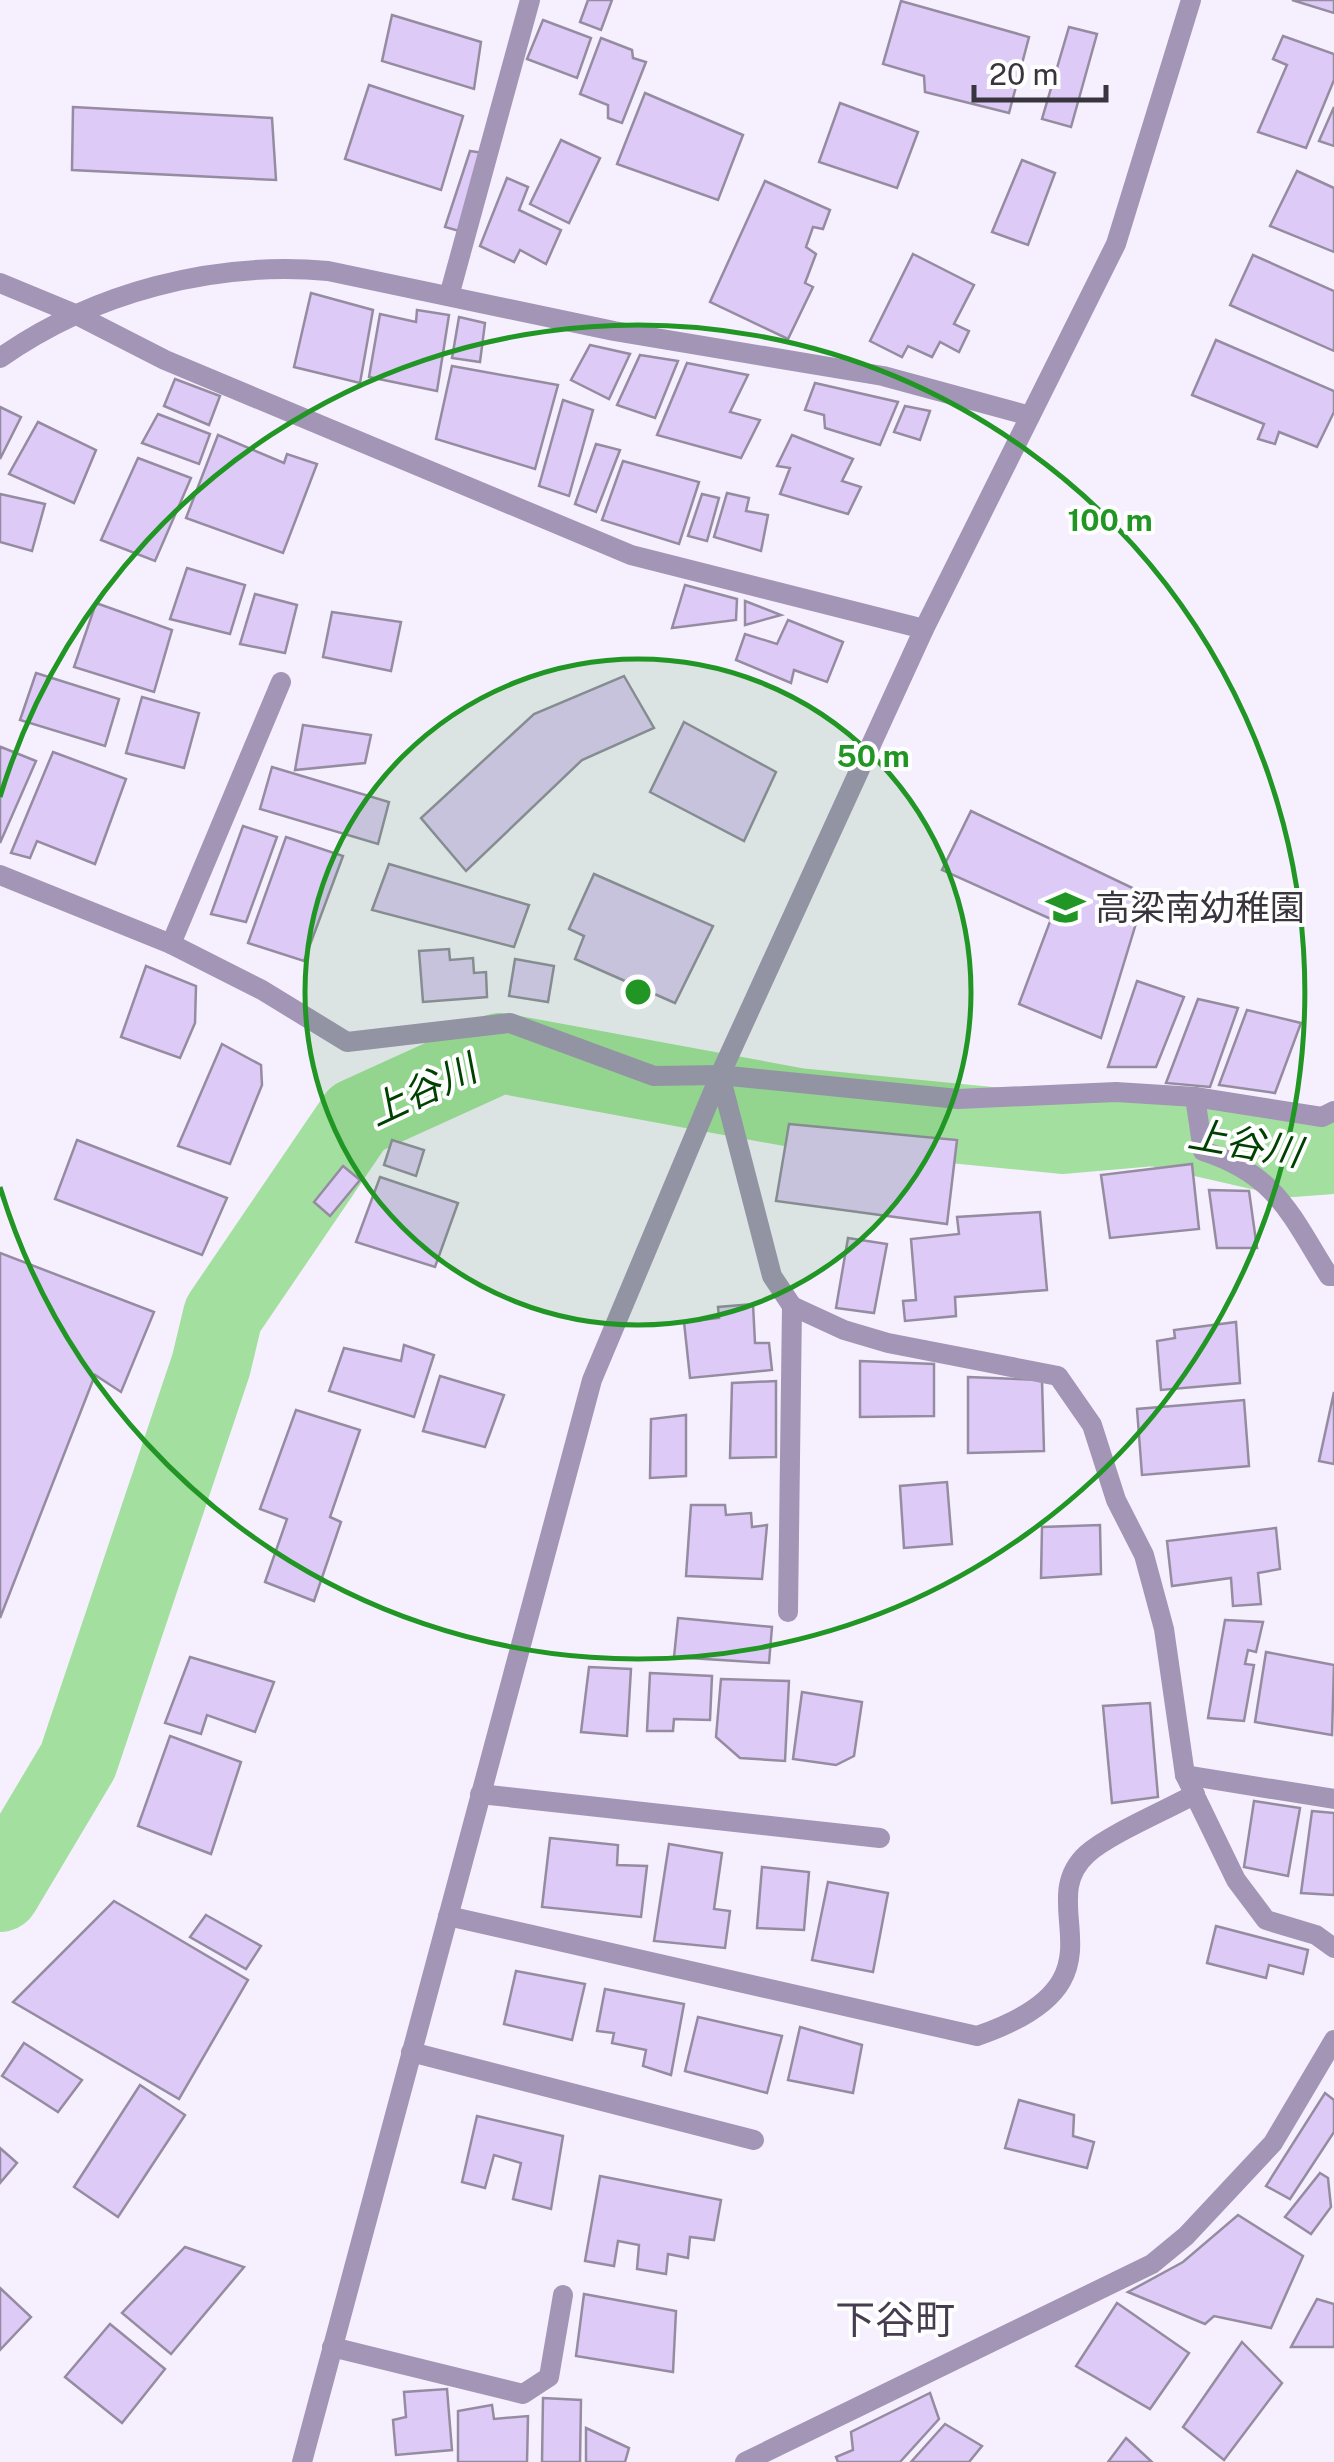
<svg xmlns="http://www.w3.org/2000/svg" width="1334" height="2462" viewBox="0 0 1334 2462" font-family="'Public Sans','Noto Sans JP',sans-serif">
<rect width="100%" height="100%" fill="#f6f0fe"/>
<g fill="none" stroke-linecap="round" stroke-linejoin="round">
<path stroke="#a3df9f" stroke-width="80" d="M0 1892 78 1761 211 1365 223 1315 357 1118 500 1053 798 1108 1063 1134 1155 1126 1291 1157 1334 1154"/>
</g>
<g fill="#decaf7" stroke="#958ca1" stroke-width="2.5">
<path d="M588 0H612L601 30 580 22Z"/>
<path d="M1292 0H1334V13Z"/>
<path d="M901 1 1029 37 1009 113 925 92 924 76 883 64Z"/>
<path d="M392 15 481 42 474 89 382 61Z"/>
<path d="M543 20 591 38 577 78 527 59Z"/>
<path d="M1069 27 1097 34 1071 127 1042 119Z"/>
<path d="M1283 36 1334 54V80L1306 148 1258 132 1287 65 1273 59Z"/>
<path d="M601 38 632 50 633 58 646 62 622 123 608 118V105L580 94Z"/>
<path d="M369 85 463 116 441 190 345 159Z"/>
<path d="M645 93 743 135 718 200 617 164Z"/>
<path d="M840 103 918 132 897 188 819 162Z"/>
<path d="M73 107 272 118 276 180 72 170Z"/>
<path d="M1334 107V146L1319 141Z"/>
<path d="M561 140 600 158 569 223 530 204Z"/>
<path d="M470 151 484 153 459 231 445 227Z"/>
<path d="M1022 160 1055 173 1028 245 992 232Z"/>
<path d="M1297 171 1334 188V252L1270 226Z"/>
<path d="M507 178 528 187 519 210 561 230 546 264 520 250 514 262 480 246Z"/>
<path d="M765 181 830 210 823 229 813 227 806 247 816 254 805 283 813 287 788 339 710 302Z"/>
<path d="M913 254 974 285 954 324 969 331 959 352 940 342 932 357 908 346 902 357 870 341Z"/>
<path d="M1253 255 1334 291V351L1230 305Z"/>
<path d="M311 293 373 310 360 383 294 367Z"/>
<path d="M417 310 449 315 437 391 369 377 380 314 416 322Z"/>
<path d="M459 317 485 323 480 362 452 358Z"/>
<path d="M1216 340 1334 391V412L1317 447 1279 432 1275 444 1258 439 1264 424 1192 395Z"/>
<path d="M590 345 630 354 609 399 571 380Z"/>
<path d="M640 355 678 361 655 418 617 405Z"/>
<path d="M687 363 748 375 730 412 760 420 741 458 657 435Z"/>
<path d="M452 366 558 385 535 469 436 439Z"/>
<path d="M175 379 220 396 209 425 164 406Z"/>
<path d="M815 383 898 402 880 445 825 428 824 415 805 410Z"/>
<path d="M563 400 593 410 569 496 539 486Z"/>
<path d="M905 406 930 411 920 440 894 432Z"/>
<path d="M0 407 21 417 0 459Z"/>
<path d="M158 414 210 434 199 464 142 443Z"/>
<path d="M38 422 96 450 74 503 9 474Z"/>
<path d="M218 435 284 463 287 454 317 464 283 553 186 518Z"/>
<path d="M792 435 853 459 842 481 861 487 848 514 780 494 790 468 777 466Z"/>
<path d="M596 444 620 450 596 512 575 504Z"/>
<path d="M138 458 191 478 155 561 101 540Z"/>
<path d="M623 461 699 482 679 544 602 520Z"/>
<path d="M727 493 749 498 746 511 768 515 761 551 714 537Z"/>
<path d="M0 494 45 504 32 551 0 542Z"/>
<path d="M702 494 719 498 707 541 688 536Z"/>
<path d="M187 568 245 585 230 634 170 619Z"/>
<path d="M685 585 737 599 736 620 672 628Z"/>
<path d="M255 594 297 605 285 653 240 644Z"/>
<path d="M745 601 781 615 745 625Z"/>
<path d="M96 603 172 630 154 692 74 667Z"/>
<path d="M332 612 401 622 391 671 323 657Z"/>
<path d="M788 620 843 642 827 682 794 670 791 683 736 660 745 634 777 644Z"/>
<path d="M36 673 119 699 105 746 20 720Z"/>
<path d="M624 676 654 728 582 760 466 871 421 818 534 714Z"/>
<path d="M142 697 199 713 184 768 126 753Z"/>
<path d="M684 722 776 772 744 841 650 792Z"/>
<path d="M303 725 371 735 365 763 295 770Z"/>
<path d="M1 747 36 761 0 843V750Z"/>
<path d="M53 752 126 779 95 864 37 841 30 858 11 853Z"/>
<path d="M272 767 389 802 378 844 260 809Z"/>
<path d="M971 811 1145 894 1101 1038 1019 1004 1051 919 942 870Z"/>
<path d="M243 826 277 837 246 922 211 914Z"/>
<path d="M286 837 343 856 304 961 248 943Z"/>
<path d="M389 864 529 905 514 947 372 910Z"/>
<path d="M594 874 713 926 675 1003 575 959 584 936 569 929Z"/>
<path d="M449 949 450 960 473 958 474 973 486 972 487 997 423 1002 419 951Z"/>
<path d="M515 959 554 966 548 1002 509 996Z"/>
<path d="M146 966 196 986 195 1023 180 1058 121 1037Z"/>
<path d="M1137 981 1184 997 1156 1067H1108Z"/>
<path d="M1198 999 1238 1008 1210 1087 1166 1083Z"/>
<path d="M1247 1010 1301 1023 1275 1093 1219 1085Z"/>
<path d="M222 1044 261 1065 262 1085 230 1164 178 1146Z"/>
<path d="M789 1124 957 1140 947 1224 776 1201Z"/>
<path d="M77 1140 227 1198 202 1255 55 1199Z"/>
<path d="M392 1140 424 1150 416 1176 384 1165Z"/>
<path d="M1192 1164 1199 1229 1110 1238 1101 1175Z"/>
<path d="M343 1166 360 1180 330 1216 314 1202Z"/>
<path d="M380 1177 458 1203 435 1267 356 1242Z"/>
<path d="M1209 1190 1249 1191 1257 1248H1217Z"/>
<path d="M1040 1212 1047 1290 955 1297 956 1316 905 1321 903 1301 916 1300 911 1239 959 1234 957 1217Z"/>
<path d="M848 1238 887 1244 874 1313 836 1308Z"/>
<path d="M0 1253 154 1312 121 1392 95 1375 0 1618Z"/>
<path d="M753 1304 755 1343H769L772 1370 690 1378 684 1322 719 1318 718 1307Z"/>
<path d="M1236 1322 1240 1383 1161 1390 1157 1341 1175 1338 1174 1330Z"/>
<path d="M404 1345 434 1355 414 1417 329 1391 344 1348 401 1361Z"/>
<path d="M860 1361 934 1364V1416L860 1417Z"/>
<path d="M440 1376 504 1395 485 1447 423 1431Z"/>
<path d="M968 1377 1042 1380 1044 1451 968 1453Z"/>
<path d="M776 1381V1457L730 1458 732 1383Z"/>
<path d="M1334 1392V1464L1319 1461Z"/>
<path d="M1244 1400 1249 1466 1142 1475 1137 1409Z"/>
<path d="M296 1410 360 1430 330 1517 341 1522 314 1601 265 1582 287 1519 260 1509Z"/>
<path d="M686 1415V1476L650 1478 651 1419Z"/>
<path d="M947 1482 952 1544 904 1548 900 1486Z"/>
<path d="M691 1505H725L726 1515 751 1513 752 1527 767 1525 762 1579 686 1576Z"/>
<path d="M1100 1525 1101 1574 1041 1578 1042 1527Z"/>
<path d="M1276 1528 1280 1569 1258 1573 1261 1604 1233 1606 1231 1578 1172 1586 1167 1541Z"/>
<path d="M678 1618 772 1627 769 1663 674 1657Z"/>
<path d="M1225 1620 1263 1622 1256 1652 1248 1650 1245 1664 1254 1665 1244 1721 1208 1718Z"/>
<path d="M1266 1652 1334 1665 1332 1735 1255 1722Z"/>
<path d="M190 1657 274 1682 255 1732 207 1715 201 1734 165 1723Z"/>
<path d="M589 1667 631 1669 627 1736 581 1732Z"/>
<path d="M650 1673 712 1676 710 1720 674 1719 673 1731H647Z"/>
<path d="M721 1679 789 1681 785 1761 740 1758 716 1737Z"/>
<path d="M802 1692 862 1702 854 1756 836 1765 793 1759Z"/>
<path d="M1150 1703 1158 1797 1112 1803 1103 1706Z"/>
<path d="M170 1736 241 1762 211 1854 138 1826Z"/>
<path d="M1254 1801 1300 1808 1288 1876 1244 1867Z"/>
<path d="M1312 1811 1334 1813V1895L1301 1893Z"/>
<path d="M550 1838 618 1845 617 1865 647 1866 641 1917 542 1907Z"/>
<path d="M669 1844 722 1853 714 1909 730 1911 725 1948 654 1941Z"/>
<path d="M762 1867 809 1872 804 1930 757 1928Z"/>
<path d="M828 1882 888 1893 873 1972 812 1960Z"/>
<path d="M114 1901 248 1980 179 2099 13 2002Z"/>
<path d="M206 1915 261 1946 246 1969 190 1937Z"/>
<path d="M1216 1926 1308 1950 1303 1974 1269 1965 1266 1978 1207 1963Z"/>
<path d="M516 1971 585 1984 572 2040 504 2024Z"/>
<path d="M605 1989 684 2004 671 2075 643 2066 646 2050 612 2043 614 2033 597 2031Z"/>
<path d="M698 2017 782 2036 767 2093 685 2071Z"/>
<path d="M800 2027 862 2045 853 2093 788 2080Z"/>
<path d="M24 2043 82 2080 58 2112 2 2076Z"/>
<path d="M140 2085 185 2115 118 2217 74 2187Z"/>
<path d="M1325 2093 1334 2100V2132L1290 2199 1266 2186Z"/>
<path d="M1019 2100 1074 2115 1073 2136 1094 2142 1087 2168 1005 2148Z"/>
<path d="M477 2116 563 2136 551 2209 513 2199 521 2163 494 2155 485 2188 462 2182Z"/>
<path d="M0 2148 17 2163 0 2183Z"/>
<path d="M1320 2173 1328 2178 1331 2207 1311 2234 1285 2217Z"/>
<path d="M600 2176 721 2200 714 2240 690 2237 688 2258 668 2254 666 2274 637 2269 639 2245 618 2241 614 2266 585 2261Z"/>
<path d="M1238 2215 1303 2256 1271 2328 1214 2316 1205 2324 1128 2292 1183 2262Z"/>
<path d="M185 2247 244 2267 171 2354 122 2313Z"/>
<path d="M0 2288 31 2317 0 2350Z"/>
<path d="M584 2294 676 2311 673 2372 576 2356Z"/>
<path d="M1317 2299 1334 2304V2347H1291Z"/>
<path d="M1117 2303 1189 2353 1150 2409 1076 2366Z"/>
<path d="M110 2324 165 2369 122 2423 65 2377Z"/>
<path d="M1242 2342 1282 2383 1224 2460 1183 2427Z"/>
<path d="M447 2389 452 2450 396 2455 393 2420 406 2417 404 2392Z"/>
<path d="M930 2393 939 2419 900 2462H838L836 2457 853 2450 851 2432Z"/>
<path d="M543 2398 581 2400 580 2462H542Z"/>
<path d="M492 2405 494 2419 528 2416 527 2462H458V2411Z"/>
<path d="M945 2424 982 2446 969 2462H911Z"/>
<path d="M586 2428 629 2448 625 2462H586Z"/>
<path d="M1126 2438 1152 2462H1108Z"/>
</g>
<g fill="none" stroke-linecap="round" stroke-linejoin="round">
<g stroke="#a395b5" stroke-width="20">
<path d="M0 283 75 314 165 360 631 555 924 629"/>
<path d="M449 296 530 0"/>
<path d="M0 358C94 292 214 261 328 271L614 331 883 376 1030 416"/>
<path d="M0 875 171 944 262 990 347 1042 510 1023 654 1076 720 1075 958 1099 1116 1092 1195 1097 1322 1117 1334 1111"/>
<path d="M171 944 281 682"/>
<path d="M720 1075 772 1276 792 1306 788 1612"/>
<path d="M1195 1097 1203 1151C1277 1175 1290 1214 1329 1276H1334"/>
<path d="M792 1306 844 1330 888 1343 1058 1376 1092 1425 1116 1500 1144 1555 1164 1629 1185 1775 1236 1880 1266 1920 1316 1935 1334 1948"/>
<path d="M1185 1775 1334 1799"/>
<path d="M480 1794 880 1838"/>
<path d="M448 1916 977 2036C1137 1981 1029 1907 1087 1854 1109 1834 1167 1810 1195 1794"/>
<path d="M411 2052 754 2140"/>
<path d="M332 2347 523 2394 549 2377 563 2295"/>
<path d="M745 2462 1152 2264 1186 2236 1273 2143 1334 2040"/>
</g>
<path stroke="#a395b5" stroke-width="20" d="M302 2462 592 1380 720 1075 924 629 1116 244 1191 0"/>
</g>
<circle cx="638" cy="992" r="333" fill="#219625" fill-opacity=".12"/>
<g fill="none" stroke="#219625" stroke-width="5">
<circle cx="638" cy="992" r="333"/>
<path d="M0 797A667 667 0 1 1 0 1187"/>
</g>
<defs>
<symbol id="school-bare" viewBox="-9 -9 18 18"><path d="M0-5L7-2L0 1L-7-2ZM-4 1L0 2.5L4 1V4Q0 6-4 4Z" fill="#219625" stroke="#fff" stroke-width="2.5" paint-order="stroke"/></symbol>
</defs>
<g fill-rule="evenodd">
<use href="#school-bare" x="1038" y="880" width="55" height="55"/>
</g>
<g text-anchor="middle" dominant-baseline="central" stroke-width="8" stroke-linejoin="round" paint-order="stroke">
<g font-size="35" fill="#39353e" stroke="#fff" text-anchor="start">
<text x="1095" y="907">高梁南幼稚園</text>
</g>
<g font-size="38" font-style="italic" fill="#004102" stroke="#fff">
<text transform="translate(422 1090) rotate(-25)">上谷川</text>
<text transform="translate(1245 1143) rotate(10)">上谷川</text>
</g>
<g font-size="40" fill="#463e50" stroke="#fff">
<text x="895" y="2319">下谷町</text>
</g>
</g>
<circle cx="638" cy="992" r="15" fill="#219625" stroke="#fff" stroke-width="5"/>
<g font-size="30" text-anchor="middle" font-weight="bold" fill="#219625" stroke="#fff" stroke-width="8" stroke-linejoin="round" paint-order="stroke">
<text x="1110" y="531">100 m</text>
<text x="873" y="767">50 m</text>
</g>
<path d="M974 85v15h132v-15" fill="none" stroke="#39353e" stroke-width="5"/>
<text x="989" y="85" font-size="30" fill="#39353e" stroke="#ffffff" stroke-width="8" paint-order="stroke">20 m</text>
</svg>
